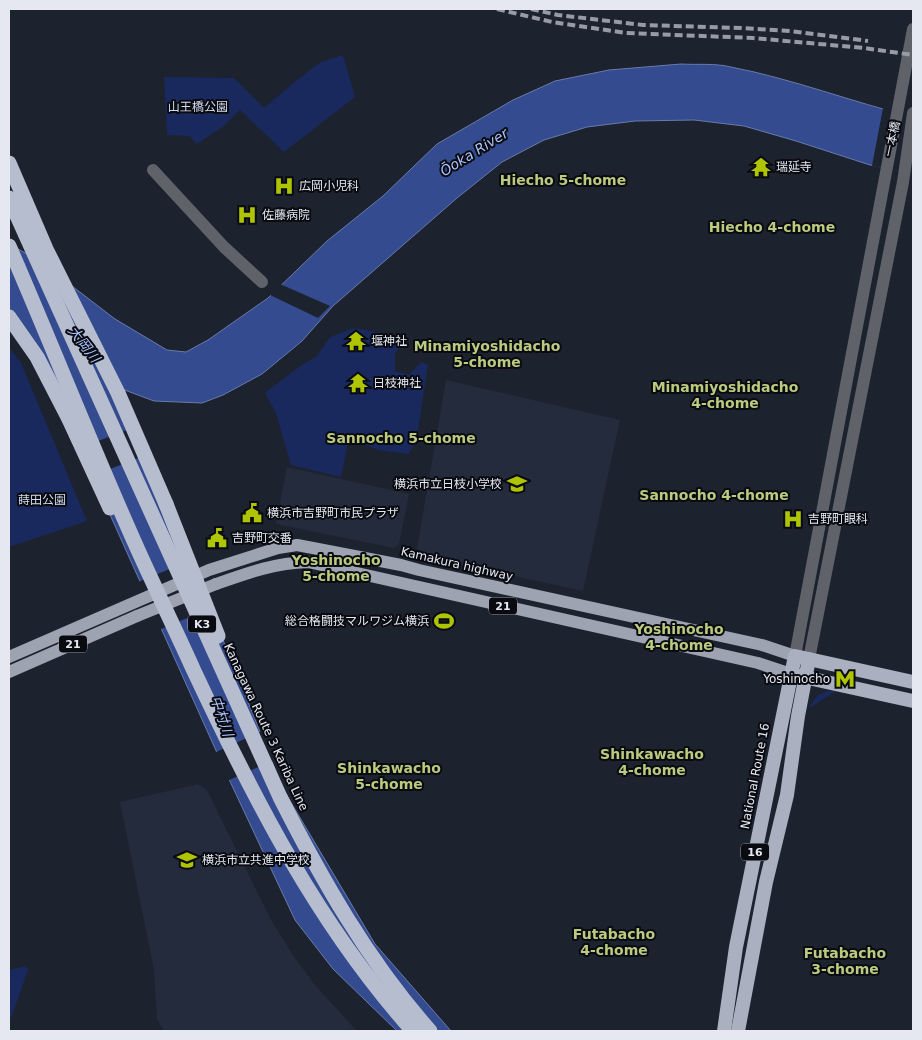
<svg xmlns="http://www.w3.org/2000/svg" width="922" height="1040" viewBox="0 0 922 1040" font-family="'DejaVu Sans','Noto Sans JP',sans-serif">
<rect width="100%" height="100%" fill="#1c222e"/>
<g fill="#242b3d">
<path d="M446 380 620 420 583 591 422 556 417 548Z"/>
<path d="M287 467 409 494 399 544 394 548 276 524Z"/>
<path d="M198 784 207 790 270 918 294 957 315 985 357 1031H164L157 1019 154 970 120 802Z"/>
</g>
<g fill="#19295d">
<path d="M343 55 355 97 284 152 240 110 225 125 197 144 189 136 167 135 164 77 234 78 264 108 297 80 321 62Z"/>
<path d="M354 328 405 337V343L395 353V371L409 375 421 362 428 365 416 443 408 454 379 450 349 439 341 477 291 465 276 413 265 393 303 364 316 357 330 337Z"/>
<path d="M9 347 21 363 87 521 9 547Z"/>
<path d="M827 691H836L808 709 817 696Z"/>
<path d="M26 966 28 970 11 1018 9 1017V970Z"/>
</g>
<path fill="#344b8f" stroke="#697aac" d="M681 64C698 65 715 63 731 67 793 79 852 102 913 117V173L870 165 796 141 744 126 694 120 635 121 587 127 544 140 502 162 457 198 333 306 302 341 262 374 223 395 202 403 154 401 122 389 283 789 375 944 451 1031H397L333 969 295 920 227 775 107 508 9 312V244L38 260 115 319 167 350 186 352 208 340 268 298 327 241 383 196 437 144 513 100 555 81 609 70Z"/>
<g fill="#1c222e">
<path d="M883 108 913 114V174L872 166Z"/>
<path d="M280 284 330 306 318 318 268 294Z"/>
<path d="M140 425 151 453 92 476 80 448Z"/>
<path d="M194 559 213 607 159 630 138 582Z"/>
<path d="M262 731 274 760 227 781 214 753Z"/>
</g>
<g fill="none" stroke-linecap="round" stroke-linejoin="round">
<g stroke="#5f6269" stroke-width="12">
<path d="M153 170 224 247 262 282"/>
<path d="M795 656 913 29"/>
<path d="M809 659 903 182 913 113"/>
</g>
<g stroke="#9da3b1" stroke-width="12">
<path d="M216 584C247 573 274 563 308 562L758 663 791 674"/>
<path d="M9 657 209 570 278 548 297 545 313 548 401 565 419 570 762 645 795 656"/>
<path d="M9 672 137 616"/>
</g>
<g stroke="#aab0c0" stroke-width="14">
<path d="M799 676 913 701"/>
<path d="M724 1031 736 947 795 656 913 682"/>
<path d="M738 1031 766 882 787 795 798 716 809 659"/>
</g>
<g stroke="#b6bdce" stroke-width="15">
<path d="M9 163 46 249 118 393 166 504"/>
<path d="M9 317 37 357 69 419"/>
</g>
<g stroke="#979ba5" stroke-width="4" stroke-dasharray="8 4" stroke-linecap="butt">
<path d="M497 9 552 22 626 33 753 38 864 48 913 55"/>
<path d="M531 9 558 15 643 25 741 28 790 31 868 41"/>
</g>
<path stroke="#9da3b1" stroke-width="12" d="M137 616 216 584"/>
<g stroke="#b6bdce" stroke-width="15">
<path d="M9 198 280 797C322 880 368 961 430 1031"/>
<path d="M9 246C53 347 93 450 138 550 156 590 176 631 194 671 254 799 318 925 413 1031"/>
<path d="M69 419 110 508"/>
<path d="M166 504 218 636"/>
</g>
</g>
<defs>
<symbol id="temple-bare" viewBox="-9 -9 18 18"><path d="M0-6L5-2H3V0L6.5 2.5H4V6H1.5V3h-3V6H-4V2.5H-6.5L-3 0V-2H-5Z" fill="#afc504" stroke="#090b11" stroke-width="2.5" paint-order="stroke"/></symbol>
<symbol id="hospital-bare" viewBox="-9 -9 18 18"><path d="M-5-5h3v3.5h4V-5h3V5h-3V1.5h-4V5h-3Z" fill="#afc504" stroke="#090b11" stroke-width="2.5" paint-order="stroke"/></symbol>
<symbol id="school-bare" viewBox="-9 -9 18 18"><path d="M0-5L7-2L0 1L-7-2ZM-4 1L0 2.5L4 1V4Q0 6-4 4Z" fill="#afc504" stroke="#090b11" stroke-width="2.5" paint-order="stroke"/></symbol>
<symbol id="civic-bare" viewBox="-9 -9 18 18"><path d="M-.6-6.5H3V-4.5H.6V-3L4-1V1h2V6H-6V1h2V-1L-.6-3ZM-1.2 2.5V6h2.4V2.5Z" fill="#afc504" stroke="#090b11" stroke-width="2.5" paint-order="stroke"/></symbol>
<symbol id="stadium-bare" viewBox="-9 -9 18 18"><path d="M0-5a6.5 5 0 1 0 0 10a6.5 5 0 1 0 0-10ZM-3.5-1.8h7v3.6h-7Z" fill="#afc504" stroke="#090b11" stroke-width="2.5" paint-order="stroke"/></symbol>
<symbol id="metro-bare" viewBox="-9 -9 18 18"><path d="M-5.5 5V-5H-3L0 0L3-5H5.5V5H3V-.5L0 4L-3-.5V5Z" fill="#afc504" stroke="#090b11" stroke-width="2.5" paint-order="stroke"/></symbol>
</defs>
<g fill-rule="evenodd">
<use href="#temple-bare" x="747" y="153" width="28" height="28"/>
<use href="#hospital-bare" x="270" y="172" width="28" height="28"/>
<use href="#hospital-bare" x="233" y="201" width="28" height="28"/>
<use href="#temple-bare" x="342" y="327" width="28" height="28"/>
<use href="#temple-bare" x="344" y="369" width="28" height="28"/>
<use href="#school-bare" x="503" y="470" width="28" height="28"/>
<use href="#civic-bare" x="238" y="499" width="28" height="28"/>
<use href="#hospital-bare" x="779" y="505" width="28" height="28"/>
<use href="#civic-bare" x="203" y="524" width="28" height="28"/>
<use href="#stadium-bare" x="430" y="607" width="28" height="28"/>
<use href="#metro-bare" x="831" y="665" width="28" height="28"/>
<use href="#school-bare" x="173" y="846" width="28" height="28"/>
</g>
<g text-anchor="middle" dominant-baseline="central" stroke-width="4" stroke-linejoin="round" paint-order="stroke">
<g fill="#090b11" stroke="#a3a6ae" stroke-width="1">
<rect x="489" y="597.5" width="28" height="17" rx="4"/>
<rect x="188" y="615.5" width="28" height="17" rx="4"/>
<rect x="59" y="635.5" width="28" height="17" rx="4"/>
<rect x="741" y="843.5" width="28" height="17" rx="4"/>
</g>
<g font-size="11" font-weight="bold" fill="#e5e8f1">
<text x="503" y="606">21</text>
<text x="202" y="624">K3</text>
<text x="73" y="644">21</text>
<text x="755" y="852">16</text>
</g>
<g font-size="12" fill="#d2dbef" stroke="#090b11">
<text x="198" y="107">山王橋公園</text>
<text x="42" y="500">蒔田公園</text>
</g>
<g font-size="12" fill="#e5e8f1" stroke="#090b11">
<text transform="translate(892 139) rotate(-78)">一本橋</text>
<text transform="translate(457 564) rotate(13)">Kamakura highway</text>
<text transform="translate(266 727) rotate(65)">Kanagawa Route 3 Kariba Line</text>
<text transform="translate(755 776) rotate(-79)">National Route 16</text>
</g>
<g font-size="12" fill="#e5e8f1" stroke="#090b11" text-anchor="start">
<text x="776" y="167">瑞延寺</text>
<text x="299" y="186">広岡小児科</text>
<text x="262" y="215">佐藤病院</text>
<text x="371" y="341">堰神社</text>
<text x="373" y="383">日枝神社</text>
<text x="502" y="484" text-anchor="end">横浜市立日枝小学校</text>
<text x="267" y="513">横浜市吉野町市民プラザ</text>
<text x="808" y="519">吉野町眼科</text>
<text x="232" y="538">吉野町交番</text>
<text x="429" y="621" text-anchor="end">総合格闘技マルワジム横浜</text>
<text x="830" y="679" text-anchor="end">Yoshinocho</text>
<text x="202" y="860">横浜市立共進中学校</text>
</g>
<g font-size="14" font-style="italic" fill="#aac2fd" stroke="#090b11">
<text transform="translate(474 152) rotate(-32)">Ōoka River</text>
<text transform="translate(84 344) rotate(52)">大岡川</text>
<text transform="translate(222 716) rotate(71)">中村川</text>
</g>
<g font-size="14" font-weight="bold" fill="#bbca7e" stroke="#090b11">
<text x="563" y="180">Hiecho 5-chome</text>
<text x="772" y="227">Hiecho 4-chome</text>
<text x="487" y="346">Minamiyoshidacho<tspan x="487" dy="16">5-chome</tspan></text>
<text x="725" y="387">Minamiyoshidacho<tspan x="725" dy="16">4-chome</tspan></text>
<text x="401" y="438">Sannocho 5-chome</text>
<text x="714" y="495">Sannocho 4-chome</text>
<text x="336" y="560">Yoshinocho<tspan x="336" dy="16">5-chome</tspan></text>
<text x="679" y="629">Yoshinocho<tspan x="679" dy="16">4-chome</tspan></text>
<text x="652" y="754">Shinkawacho<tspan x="652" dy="16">4-chome</tspan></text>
<text x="389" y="768">Shinkawacho<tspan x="389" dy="16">5-chome</tspan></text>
<text x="614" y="934">Futabacho<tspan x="614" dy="16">4-chome</tspan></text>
<text x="845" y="953">Futabacho<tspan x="845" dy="16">3-chome</tspan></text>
</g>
</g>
<rect width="922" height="1040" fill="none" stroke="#e5e8f1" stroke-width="20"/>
</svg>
